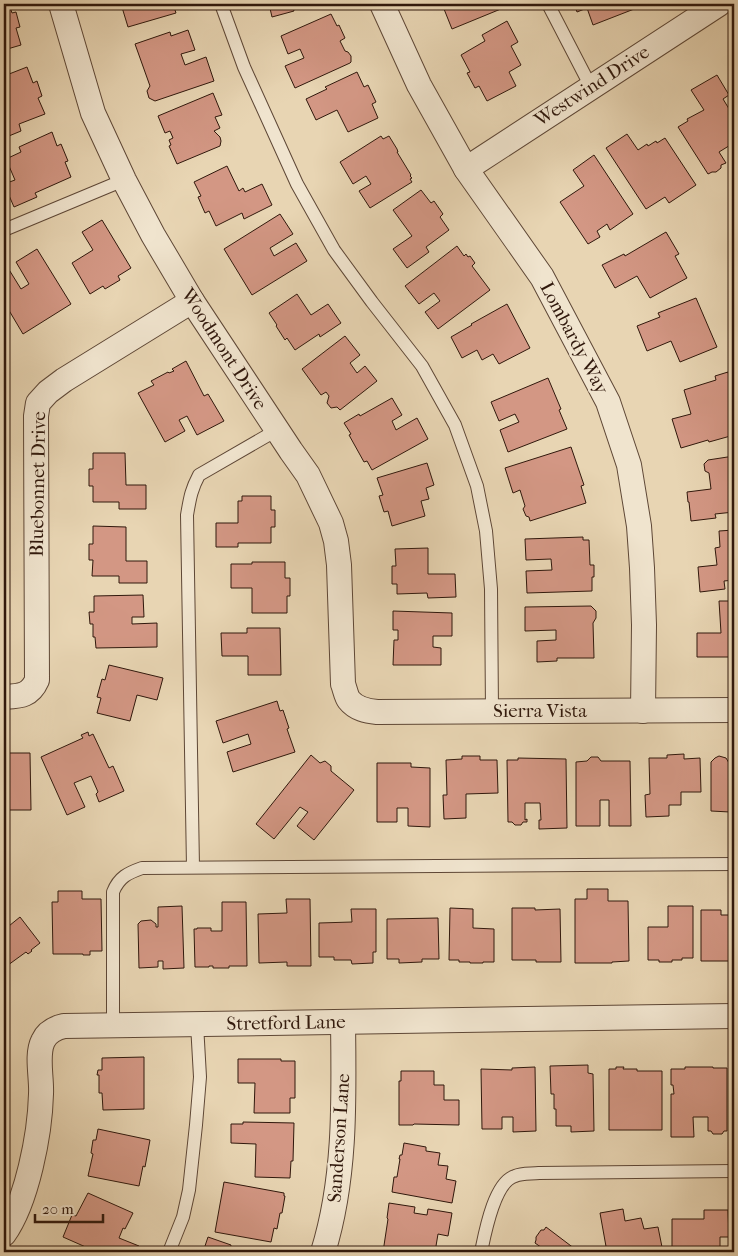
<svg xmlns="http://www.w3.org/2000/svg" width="738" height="1256" viewBox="0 0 738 1256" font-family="'IM FELL French Canon',serif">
<rect width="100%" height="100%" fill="#e8d5b3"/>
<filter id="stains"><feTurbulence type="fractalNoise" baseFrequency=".004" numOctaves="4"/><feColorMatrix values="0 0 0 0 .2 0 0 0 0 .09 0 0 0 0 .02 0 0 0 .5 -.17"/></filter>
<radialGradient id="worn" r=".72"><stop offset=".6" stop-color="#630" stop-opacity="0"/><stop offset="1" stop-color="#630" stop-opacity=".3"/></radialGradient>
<g fill="#d39784" stroke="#30180c">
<path d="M4 4H9L12 13 16 12 20 27 16 28 21 45 4 50Z"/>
<path d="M121 4H173L176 13 128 27Z"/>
<path d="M269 4H303L293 7 294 11 272 17Z"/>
<path d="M442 4H513L452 29Z"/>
<path d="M574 4H647L593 25 587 8 577 12Z"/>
<path d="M331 14 337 26 339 25 345 38 340 41 345 51 348 52 351 56V62L350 63 295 88 285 66 304 58 300 49 288 54 281 36Z"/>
<path d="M507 21 518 42 511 46 521 65 509 72 516 86 487 101 479 86 475 88 467 73 470 72 461 55 485 41 482 35Z"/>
<path d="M188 30 195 50 181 54 185 65 206 57 214 81 155 101 149 98 147 91 150 86 135 44 170 32 171 36Z"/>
<path d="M27 67 33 83 37 81 42 96 38 98 45 114 19 124 21 131 4 138V112L7 111 4 102V76Z"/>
<path d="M357 72 364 87 368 85 376 102 372 104 378 118 348 132 337 110 316 120 306 99 327 89 325 87Z"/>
<path d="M717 75 729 95 723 99 734 117V145L733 146 732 144 719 152 726 163 721 165V168L716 172H712L708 174 678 127 688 121 687 119 704 110 691 90Z"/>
<path d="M213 93 222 115 215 117 220 128 214 131 220 137 221 141 220 146 177 164 169 146 171 145 169 140 173 138 170 131 165 133 158 116Z"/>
<path d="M52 132 57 146 61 144 68 161 65 162 71 177 35 193 37 197 14 207 4 184 15 180 6 159 21 152 19 147Z"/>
<path d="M627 134 638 150 647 144 648 146 656 141 657 143 665 138 696 185 669 203 665 197 646 209 606 148Z"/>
<path d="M381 136 383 139 389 136 397 149 398 152H397L411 175 410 176 412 178 410 179 412 182 370 208 359 191 371 184 366 176 353 184 340 162Z"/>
<path d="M594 155 633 214 610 230 607 224 597 231 600 237 588 244 560 202 584 186 573 170Z"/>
<path d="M227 166 239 191 243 188 245 192 262 184 272 205 244 219 242 213 216 226 209 211 205 213 198 197 201 196 194 182Z"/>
<path d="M421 190 431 203 434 201 443 214 440 217 449 230 426 247 429 252 407 268 393 249 412 236 393 210Z"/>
<path d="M280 214 293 234 270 248 274 256 296 243 307 261 252 295 224 249Z"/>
<path d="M102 220 131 268 118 276 120 280 105 289 103 286 90 294 72 263 93 250 82 232Z"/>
<path d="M666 232 679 254 675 256 687 278 650 298 637 276 615 288 602 265 624 254 625 256Z"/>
<path d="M457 246 464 256 466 254 468 257 470 256 475 263 472 266 490 290 438 329 425 312 440 301 434 293 419 304 405 286Z"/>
<path d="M37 249 71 304 23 334 4 302V271L8 268 21 289 29 284 16 262Z"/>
<path d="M297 294 311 315 328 304 341 323 320 337 319 334 295 350 287 338 285 340 276 326 277 325 269 313Z"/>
<path d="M696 298 717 347 680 362 671 341 647 351 637 326 660 317 658 313Z"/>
<path d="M507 304 530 348 499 364 493 354 482 360 477 350 462 358 451 337 472 325 471 324Z"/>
<path d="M345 336 360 355 350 363 357 373 365 366 377 381 340 410 337 407 331 408 327 403 329 396 326 392 321 395 302 369Z"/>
<path d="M186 361 204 396 208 394 224 421 197 435 187 416 179 420 185 431 165 442 138 393 154 385 151 381 168 372 169 373 174 371 172 369Z"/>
<path d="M728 372 729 376 734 375V435L709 442 708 440 681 448 672 419 691 414 684 390 716 380 715 376Z"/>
<path d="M548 378 561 409 559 410 567 429 508 452 500 430 519 422 515 414 499 421 491 402Z"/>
<path d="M392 398 402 415 392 421 396 430 417 418 428 439 372 470 367 461 364 462 349 435 351 434 344 423 359 414 360 416Z"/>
<path d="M571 447 584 485 581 486 586 503 530 521 529 517 526 516 523 509 525 506 520 490 513 493 505 468Z"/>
<path d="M93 453H125L126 485H146V509H119V502H93V486H89V469H93Z"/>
<path d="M734 456V512L715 514 716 518 691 521 689 502H688L687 492 711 489 709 473 705 471 704 464 708 460Z"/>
<path d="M427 463 434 485 426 488 429 499 421 501 425 516 392 526 388 511 384 512 379 496 383 495 377 478Z"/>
<path d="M242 496H271V510H275V527H271V543H238V547H216V523H238V501H242Z"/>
<path d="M93 526 126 527V561H147V583H119V576H92L93 560H89V544H93Z"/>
<path d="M734 530V580L724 581 725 589 700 592 698 567 717 565 715 548 720 547 719 531Z"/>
<path d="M583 537V540H589L590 565H594V577H592V591L527 593 526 571 552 570 551 559 526 560 525 539Z"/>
<path d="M428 548V574H455L456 597 428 598 427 593 397 594V584H392V566H396L395 549Z"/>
<path d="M252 562H285V578H290V596H287V613H252V588H231V564H252Z"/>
<path d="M143 595 144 617H132V624L157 623V647L96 648 95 637H93V624H90L89 612H94V596Z"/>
<path d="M719 601H734V657H697V633H721Z"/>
<path d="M591 606 596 611V618L593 623 594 658H557V661L537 662V641L556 640V630L525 631V607Z"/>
<path d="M393 611 452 613V636H433V647L441 648V665H393L394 640H398V630H393Z"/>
<path d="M247 628H280L281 675H248V656H222L221 633H247Z"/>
<path d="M109 665 163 678 157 700 137 695 130 721 97 713 101 698 97 697 102 679 105 680Z"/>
<path d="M277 701 280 711 283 710 289 728 287 729 295 752 233 772 227 752 251 744 248 734 223 743 216 721Z"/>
<path d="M88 732 89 736 93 734 109 768 113 766 124 791 99 802 96 794 98 792 91 776 74 783 85 807 67 815 41 757 83 738 81 735Z"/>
<path d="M4 753H30L31 810H9V798H4Z"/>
<path d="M684 754V759L700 758 701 792H681V805H669V816L646 817 645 795 650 794 649 758H667V755Z"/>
<path d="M311 755 320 763 325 761 331 766V771L354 790 314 840 297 826 308 812 300 807 274 839 256 824Z"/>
<path d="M462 756H480V760H497L498 793 466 794V818L444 819 443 795H447L446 760 462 759Z"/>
<path d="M719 756 726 758 729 763H733V760H734V798H730V812L711 811V762L715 758Z"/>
<path d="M591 757H598L601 761H630L631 826H609V800H600V826H576V762L587 761Z"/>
<path d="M518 758 566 759 567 828 539 829V820H541L540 803H525V820L527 819V822H523L521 825H515L512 822H508L507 760H518Z"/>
<path d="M377 763H411V767L430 768V827L408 826V808H397V822H377Z"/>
<path d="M587 889H608V901H628L629 961 612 962V963H575V899H587Z"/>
<path d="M58 891H82V899H101L102 951H90V955H83V954H53L52 902H58Z"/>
<path d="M286 899H310L311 966H287V962L259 963 258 914 287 913Z"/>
<path d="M222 902H246L247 966H229V968H213V966H209V967H195L194 929H197V928H211V931H222Z"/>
<path d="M182 906 184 968 163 969V961H158V967L139 968 138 924 141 921 151 920 156 924V927H158V907Z"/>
<path d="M668 906H693V958H682V960H672V962H659V960H648V927H668Z"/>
<path d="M450 908 473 909V928L494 929V962H483V963H470V962H459V960H449Z"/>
<path d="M512 908H535V910L560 909 561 962H536V960H512Z"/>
<path d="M351 909H376V952H373V963L352 964 351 960H334V957H319V923L352 922Z"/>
<path d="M701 910H721V915H734V960H729V961H701Z"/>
<path d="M20 917 40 943 31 950 32 951 28 954 26 952 4 968V930Z"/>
<path d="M438 918 439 959H422V962L399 963V959H387V919Z"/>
<path d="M144 1057V1109L103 1110 102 1093H99V1075H97L98 1070H102V1058Z"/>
<path d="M238 1059H281V1061H295V1098H290V1113H254L255 1083H238Z"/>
<path d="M588 1065V1073L593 1074 594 1131 571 1132V1126H556V1109H554V1094H551L550 1066Z"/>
<path d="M535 1067 536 1131 513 1132V1117H502V1129H482L481 1069 512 1070V1068Z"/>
<path d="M616 1067H624L623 1069H637V1071H662V1130H609V1069H616Z"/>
<path d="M685 1067H713V1068H727V1131H724L722 1134H713L711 1131H708V1117H693L694 1137H671V1094H674L673 1085H671V1069H685Z"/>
<path d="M401 1071H434V1085H444V1100H459V1125L414 1124 413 1125H399V1081H401Z"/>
<path d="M243 1122 294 1123 293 1161H291L290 1178 255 1177 256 1144 231 1143V1124H243Z"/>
<path d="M98 1129 150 1140 145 1167 143 1166 139 1186 88 1176 93 1154 91 1153 93 1140H96Z"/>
<path d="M404 1143 426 1147V1151L440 1153 438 1165 448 1166 446 1179 456 1181 452 1203 392 1192 394 1177H397L400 1159H399L400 1155H402Z"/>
<path d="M224 1182 284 1193V1196H285L282 1213H280L277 1229 274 1228 271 1242 215 1232Z"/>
<path d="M88 1193 133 1213 125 1229 123 1228 119 1238 139 1246 136 1252H97L63 1237 72 1215 76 1216Z"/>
<path d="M389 1203 415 1207 414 1213 427 1215 428 1209 452 1213 448 1236 438 1234 435 1252H383L388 1219 387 1218Z"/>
<path d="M623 1209 625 1221 641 1218 644 1229 658 1227 663 1252H607L600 1213Z"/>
<path d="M704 1210H728L729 1237H720V1249H729V1252H676V1250H672V1219H704Z"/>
<path d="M546 1227 579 1252H543L545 1250 535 1243 536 1240V1237L541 1230H544Z"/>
<path d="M208 1237 231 1245 230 1252H203Z"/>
</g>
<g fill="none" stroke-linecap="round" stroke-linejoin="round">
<defs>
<g id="service">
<path d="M221 4 244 67 297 184 334 250 372 302 422 366 455 425 477 486 486 531 491 589 492 711"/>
<path d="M548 4 591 87"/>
<path d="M4 230 124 180"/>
<path d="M193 867 187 515C190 498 191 490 199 475L277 430"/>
<path d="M113 1025V892C119 877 128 873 142 868L734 864"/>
<path d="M169 1252 183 1217 189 1190 196 1125 200 1077 197 1024"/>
<path d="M481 1252C485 1233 494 1182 515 1176 522 1173 531 1174 539 1173L734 1171"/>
</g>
<g id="minor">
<path d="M61 4 93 113 124 180 153 235 192 301 291 451 308 475 331 523 336 541 339 565 343 684C345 689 346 696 349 700 356 709 367 711 377 712L734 710"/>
<path d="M382 4 419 85 466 169 542 277 608 402 629 465 639 526 642 568 644 625 643 711"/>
<path d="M466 169 719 4"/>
<path d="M4 697C20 696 30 696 37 680L36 416 38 403 48 392 64 380 192 301"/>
<path d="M4 1234C27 1202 40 1134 41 1094 42 1078 36 1055 43 1041 47 1032 55 1028 64 1026L734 1016"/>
<path d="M323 1252C346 1178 344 1099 343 1022"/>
</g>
</defs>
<use href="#service" stroke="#5e4736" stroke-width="14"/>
<use href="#minor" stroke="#5e4736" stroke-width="26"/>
<use href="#service" stroke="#f0e4ce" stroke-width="12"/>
<use href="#minor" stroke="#f0e4ce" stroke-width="24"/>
</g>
<g text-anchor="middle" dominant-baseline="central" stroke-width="5" stroke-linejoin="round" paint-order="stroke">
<g font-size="19" fill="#30180c" stroke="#f0e4ce">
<text transform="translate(592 86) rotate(-33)">Westwind Drive</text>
<text transform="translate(574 338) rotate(62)">Lombardy Way</text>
<text transform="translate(224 349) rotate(57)">Woodmont Drive</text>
<text transform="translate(38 484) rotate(-89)">Bluebonnet Drive</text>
<text x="540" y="711">Sierra Vista</text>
<text transform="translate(286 1023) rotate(-1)">Stretford Lane</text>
<text transform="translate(339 1138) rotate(-86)">Sanderson Lane</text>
</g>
</g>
<rect width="738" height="1256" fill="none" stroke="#e8d5b3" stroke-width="20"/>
<rect x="5" y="5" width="728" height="1246" fill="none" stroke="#30180c" stroke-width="2.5"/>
<rect x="10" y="10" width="718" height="1236" fill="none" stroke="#30180c"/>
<path d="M35 1214v8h68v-8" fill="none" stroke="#30180c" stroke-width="2.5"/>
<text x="42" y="1214" font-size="15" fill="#30180c" stroke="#f0e4ce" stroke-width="4" paint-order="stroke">20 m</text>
<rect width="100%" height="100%" filter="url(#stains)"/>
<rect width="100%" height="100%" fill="url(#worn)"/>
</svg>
